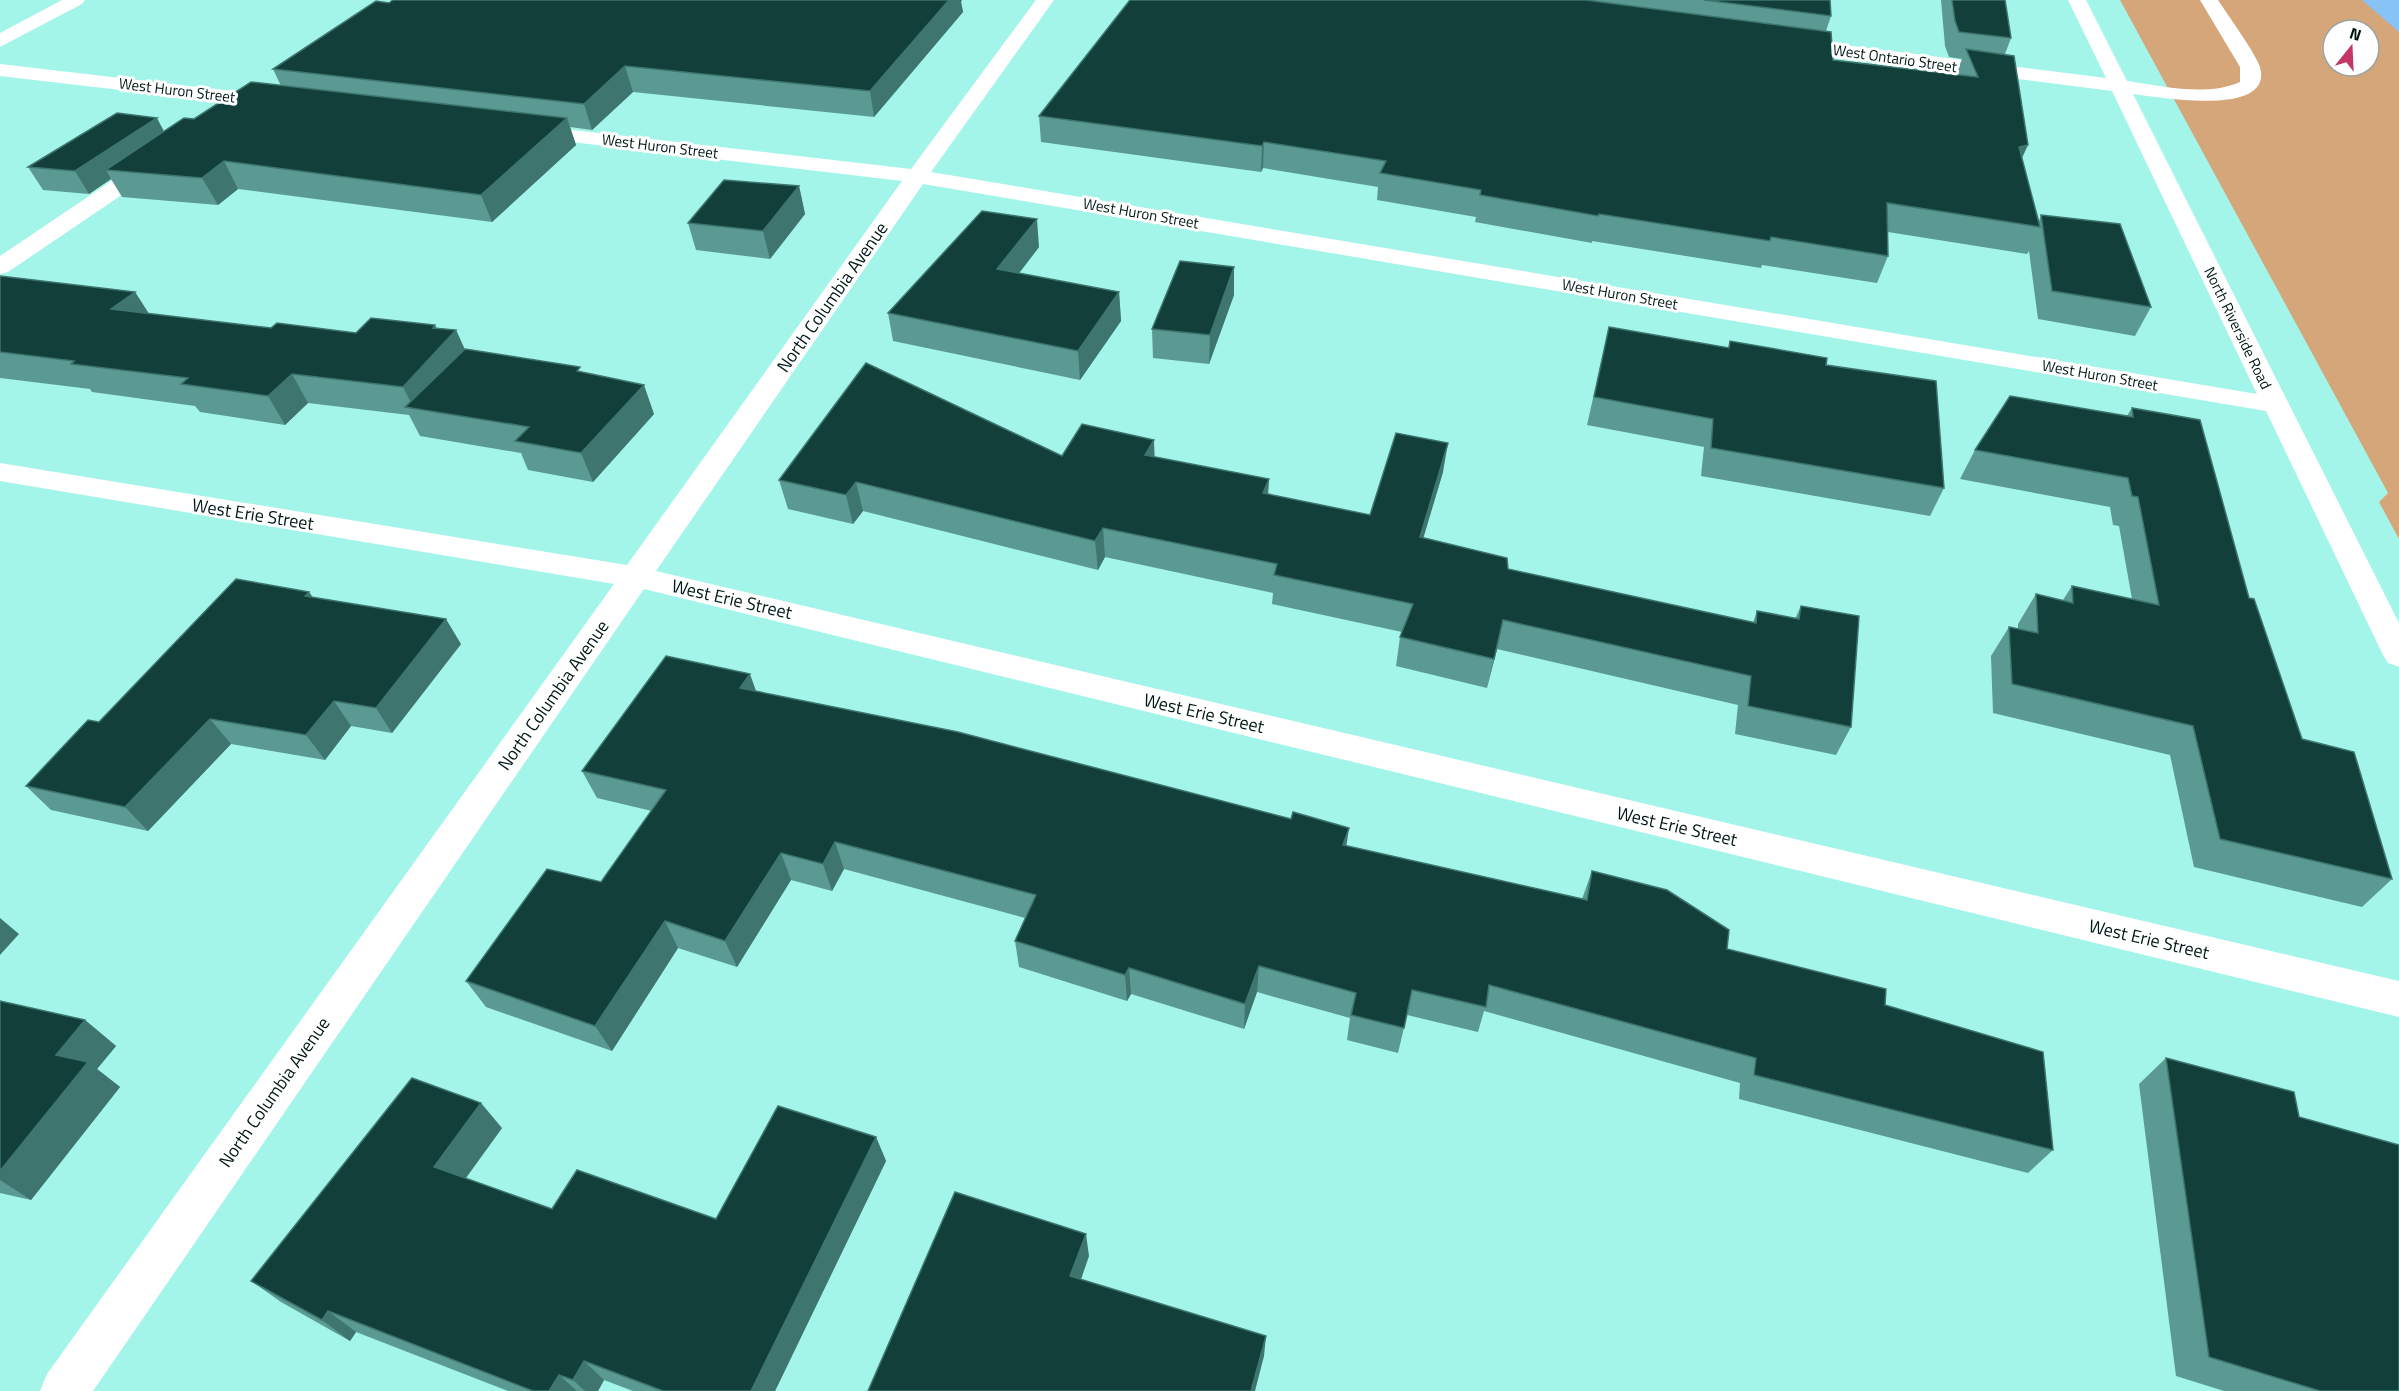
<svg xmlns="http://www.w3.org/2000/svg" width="2399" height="1391" viewBox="0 0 2399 1391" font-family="'Titillium Web',sans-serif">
<rect width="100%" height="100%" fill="#a3f5ea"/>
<path fill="#d5a679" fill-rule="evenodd" d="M2120 0H2399V539L2379 502 2388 493ZM2333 30H2369V66H2333Z"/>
<path fill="#87c3f6" d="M2362 0H2399V32Z"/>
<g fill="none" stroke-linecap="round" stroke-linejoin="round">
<g fill="#fff" fill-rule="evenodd">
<path d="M1036 0H1054L931 172 2257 394 2112 91 1789 50 1782 48 1779 44 1782 40 1789 38 2106 78 2068 0H2086L2127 81C2163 86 2206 97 2240 82V67L2200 0H2218C2227 14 2256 54 2260 67 2274 118 2159 97 2133 94L2399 623V667L2388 663 2383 655 2266 411 923 184 656 571 2399 981V1017L644 589 93 1391H40L47 1374 614 584 0 481V463L627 565 902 181 529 137 522 135 519 131 522 127 529 125 911 169Z"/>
<path d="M0 64 275 96 282 98 285 102 282 106 275 108 0 76Z"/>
<path d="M155 156 163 157 166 162 163 167 8 272 0 274V256L147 157Z"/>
</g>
<path fill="#fff" fill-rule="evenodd" d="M62 0H85L82 4 0 47V33Z"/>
</g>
<g fill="#5a9a92">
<path d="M1130 0H1830L1831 16 1826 31 1833 60 1956 74 1962 59 1949 57 1945 46 1941 0H2005L2011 38 2005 54 2022 158 2039 221 2041 215 2151 307 2135 336 2038 319 2029 251 2027 254 1888 232V256L1877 283 1762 265 1761 268 1592 241V243L1475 222 1476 217 1377 200 1378 187 1263 168 1261 172 1041 142 1039 116Z"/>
<path d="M961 2 963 12 874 117 633 92 592 130 570 127 576 145 492 222 238 189 218 205 122 197 111 179 89 194 43 190 28 167 164 131 281 86 273 69 389 3Z"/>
<path d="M799 186 805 214 770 259 696 250 688 223Z"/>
<path d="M1039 247 1019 273 1119 292 1121 321 1080 380 893 341 888 313Z"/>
<path d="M1234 267V295L1209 364 1153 358 1152 329Z"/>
<path d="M0 276 135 292 149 314 271 328 356 333 437 328 456 330 465 350 582 372 654 414 593 482 528 470 521 453 420 436 409 415 308 403 285 425 200 412 195 406 92 392 90 389 0 378Z"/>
<path d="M1609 327 1728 348 1730 341 1826 365 1944 488 1930 516 1701 476 1704 447 1587 425Z"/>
<path d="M2132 408 2249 598 2302 739 2392 879 2362 907 2194 867 2170 755 1993 713 1991 656 2009 627 2018 629V624L2036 594 2063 600 2072 586 2132 599 2119 526 2113 525 2110 507 1960 479 1975 450 2127 416Z"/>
<path d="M1154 440V457L1269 479 1268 494 1370 515 1443 472 1423 538 1508 569 1753 623 1757 611 1795 619 1801 606 1851 727 1836 755 1735 734 1738 705 1497 649 1487 688 1396 666 1400 637 1402 632 1272 604 1273 593 1105 557 1098 570 863 511 853 524 788 509 779 480 1062 456Z"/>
<path d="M309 592 313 598 461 644 392 733 351 726 325 760 231 744 148 831 51 810 26 786 99 722Z"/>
<path d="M756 691 1347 846 1582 899 1592 871 1727 949 1885 1005 2053 1150 2028 1173 1739 1099 1740 1083 1484 1011 1478 1032 1407 1015 1398 1053 1347 1040 1350 1018 1257 992 1244 1029 1131 994 1127 1001 1019 967 1015 941 1025 918 844 869 832 891 791 880 737 967 678 948 612 1051 486 1007 466 981 601 882 652 811 597 798 582 771Z"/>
<path d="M0 1001 85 1020 116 1046 97 1069 120 1087 31 1200 0 1193Z"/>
<path d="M2166 1058 2299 1117 2399 1391H2224L2176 1376 2139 1084Z"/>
<path d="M502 1128 466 1178 552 1209 716 1219 876 1137 886 1161 775 1391H633L604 1380 598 1391H508L356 1332 350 1341 281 1302 251 1281Z"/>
</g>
<g fill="#3e766f">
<path d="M949 0H962L961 2 963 12 874 117 870 91Z"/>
<path d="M625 66 633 92 592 130 584 104Z"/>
<path d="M157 118 169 141 106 170 111 179 89 194 75 171Z"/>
<path d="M567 118 576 145 492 222 481 195Z"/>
<path d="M1264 142 1263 168 1261 172 1262 146Z"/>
<path d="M2028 145 2016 171 2019 147Z"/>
<path d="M224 161 238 189 218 205 202 178Z"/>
<path d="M799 186 805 214 770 259 763 231Z"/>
<path d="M1037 219 1039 247 1001 297 997 269Z"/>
<path d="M1234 267V295L1209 364 1210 335Z"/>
<path d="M135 292 153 320 111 309Z"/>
<path d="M1119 292 1121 321 1080 380 1078 351Z"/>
<path d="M435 325 444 343 456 330 469 359 414 409 403 387 433 328Z"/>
<path d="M292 374 308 403 285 425 268 396Z"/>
<path d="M644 385 654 414 593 482 581 453Z"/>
<path d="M1154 440 1155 468 1145 455Z"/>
<path d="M1448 443 1443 472 1415 566 1420 537Z"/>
<path d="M1269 479 1267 508 1263 493Z"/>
<path d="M856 482 863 511 853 524 846 495Z"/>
<path d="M1103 528 1105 557 1098 570 1095 541Z"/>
<path d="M309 592 326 617 305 596Z"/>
<path d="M446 619 461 644 392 733 376 708Z"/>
<path d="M1503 620 1497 649 1487 688 1494 659Z"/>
<path d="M750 674 760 702 740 688Z"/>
<path d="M334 701 351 726 325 760 306 735Z"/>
<path d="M210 719 231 744 148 831 125 807Z"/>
<path d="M1349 828 1345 855 1343 845Z"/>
<path d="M835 842 844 869 832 891 823 864Z"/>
<path d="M781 853 791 880 737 967 725 941Z"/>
<path d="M0 918 19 934 0 955Z"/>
<path d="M665 921 678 948 612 1051 595 1026Z"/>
<path d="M1259 966 1257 992 1244 1029 1245 1004Z"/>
<path d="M1129 968 1131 994 1127 1001 1125 975Z"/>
<path d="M85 1020 116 1046 97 1069 120 1087 31 1200 0 1180V1171L56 1055Z"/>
<path d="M481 1103 502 1128 457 1190 434 1167Z"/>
<path d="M876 1137 886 1161 775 1391H751Z"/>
<path d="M1086 1234 1089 1256 1075 1297 1070 1276Z"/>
<path d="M328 1311 356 1332 350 1341 322 1320Z"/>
<path d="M1266 1336 1264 1356 1255 1391H1251Z"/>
<path d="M584 1361 604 1380 598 1391H585L573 1380Z"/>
<path d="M559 1375 577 1391H549Z"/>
</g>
<g fill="#123f3a" stroke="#3e766f" stroke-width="1.5">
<path d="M393 0H949L870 91 625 66 584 104 273 69 376 1 389 3Z"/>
<path d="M1130 0H1586L1831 32 1833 60 1978 77 1966 49 2014 56 2028 145 2019 147 2040 227 1887 203 1888 256 1771 237 1770 241 1599 214 1598 216 1480 195 1481 190 1380 173 1386 161 1264 142 1262 146 1039 116Z"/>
<path d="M1704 0H1830L1831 16Z"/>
<path d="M1952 0H2005L2011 38 1959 32 1955 21Z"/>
<path d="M251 82 567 118 481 195 224 161 202 178 106 170 184 118 194 119Z"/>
<path d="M117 113 157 118 75 171 28 167Z"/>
<path d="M724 180 799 186 763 231 688 223Z"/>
<path d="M982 211 1037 219 997 269 1119 292 1078 351 888 313Z"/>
<path d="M2041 215 2120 224 2151 307 2052 291Z"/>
<path d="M1180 261 1234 267 1210 335 1152 329Z"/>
<path d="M0 276 135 292 111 309 271 328 277 323 356 333 371 318 435 325 433 328 456 330 403 387 292 374 268 396 181 384 188 378 71 364 74 361 0 352Z"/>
<path d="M1609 327 1729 348 1730 341 1827 358 1826 365 1936 381 1944 488 1711 448 1713 419 1594 397Z"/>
<path d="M465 349 580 367 577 371 644 385 581 453 515 441 529 427 405 407Z"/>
<path d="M866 363 1062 456 1082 424 1154 440 1145 455 1269 479 1263 493 1370 515 1396 433 1448 443 1420 537 1507 558 1508 569 1756 623 1757 611 1799 619 1801 606 1859 616 1851 727 1748 706 1751 676 1503 620 1494 659 1400 637 1413 604 1274 575 1277 564 1103 528 1095 541 856 482 846 495 779 480Z"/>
<path d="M2010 396 2133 417 2132 408 2200 420 2249 598 2254 599 2302 739 2354 752 2392 879 2220 839 2193 726 2012 684 2009 627 2038 633 2036 594 2073 603 2072 586 2159 605 2138 497 2132 496 2128 478 1975 450Z"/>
<path d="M236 579 309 592 305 596 446 619 376 708 334 701 306 735 210 719 125 807 26 786 88 720 99 722Z"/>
<path d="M666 656 750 674 740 688 958 732 1291 819 1293 812 1349 828 1343 845 1587 900 1592 871 1667 890 1729 930 1727 949 1886 989 1885 1005 2043 1052 2053 1150 1754 1075 1756 1058 1489 985 1486 1007 1412 990 1404 1028 1351 1015 1356 993 1259 966 1245 1004 1129 968 1125 975 1015 941 1036 895 835 842 823 864 781 853 725 941 665 921 595 1026 466 981 547 869 601 882 666 790 582 771Z"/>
<path d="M0 1001 85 1020 56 1055 88 1062 0 1171Z"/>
<path d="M2166 1058 2294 1092 2299 1117 2399 1145V1391H2320L2209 1357Z"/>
<path d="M412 1078 481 1103 434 1167 552 1209 577 1170 716 1219 778 1106 876 1137 751 1391H663L584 1361 573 1380 559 1375 549 1391H533L328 1311 322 1320 251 1281Z"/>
<path d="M955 1192 1086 1234 1070 1276 1266 1336 1251 1391H868Z"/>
</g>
<g text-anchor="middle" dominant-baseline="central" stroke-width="6" stroke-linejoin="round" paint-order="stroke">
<g font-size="15" fill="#001815" stroke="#fff">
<text transform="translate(1895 58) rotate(8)">West Ontario Street</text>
<text transform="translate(177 90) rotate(7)">West Huron Street</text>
<text transform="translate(660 146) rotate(7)">West Huron Street</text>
<text transform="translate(1141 213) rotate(10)">West Huron Street</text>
<text transform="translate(1620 294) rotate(10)">West Huron Street</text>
<text transform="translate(2238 328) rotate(64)">North Riverside Road</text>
<text transform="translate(2100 375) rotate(10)">West Huron Street</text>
</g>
<g font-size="18" fill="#001815" stroke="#fff">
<text transform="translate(832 297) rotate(-55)">North Columbia Avenue</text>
<text transform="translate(253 514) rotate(9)">West Erie Street</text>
<text transform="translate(732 599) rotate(13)">West Erie Street</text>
<text transform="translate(553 695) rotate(-55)">North Columbia Avenue</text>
<text transform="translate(1204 713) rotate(13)">West Erie Street</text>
<text transform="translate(1677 826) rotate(13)">West Erie Street</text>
<text transform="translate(2149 939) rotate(13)">West Erie Street</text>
<text transform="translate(274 1092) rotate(-55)">North Columbia Avenue</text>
</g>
</g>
<g transform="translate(2351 48) rotate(18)"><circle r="28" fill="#ffffff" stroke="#99a3a1" stroke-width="1.5"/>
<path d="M0-4.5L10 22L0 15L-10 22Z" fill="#c33665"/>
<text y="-9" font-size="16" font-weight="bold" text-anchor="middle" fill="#001815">N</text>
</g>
</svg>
